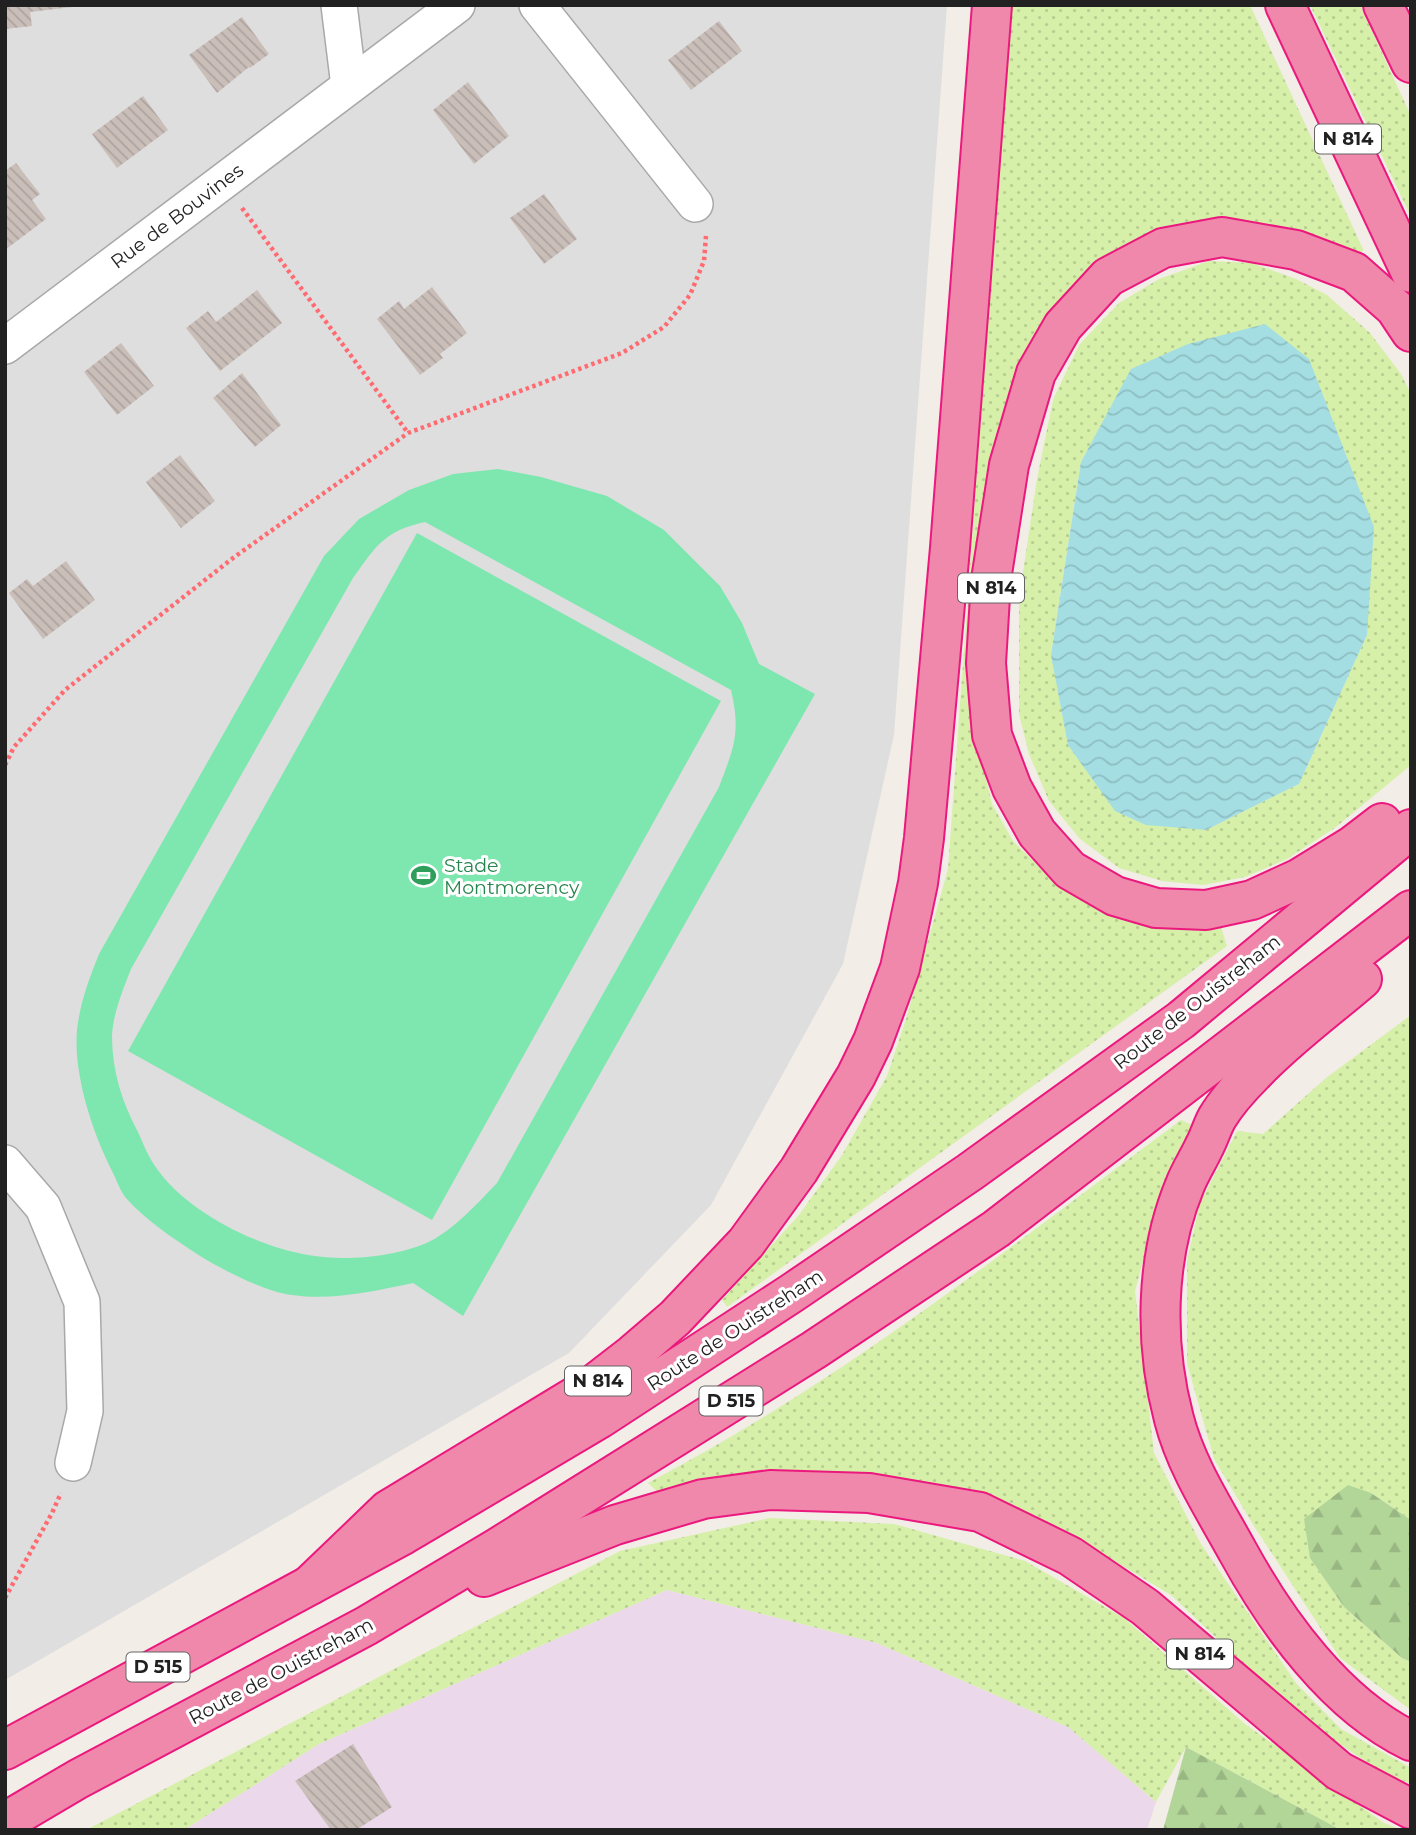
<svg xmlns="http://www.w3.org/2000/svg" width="1416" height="1835" viewBox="0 0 1416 1835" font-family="Montserrat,sans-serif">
<defs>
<pattern id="grass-dots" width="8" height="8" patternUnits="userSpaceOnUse" patternTransform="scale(1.75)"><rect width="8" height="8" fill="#d6f0a9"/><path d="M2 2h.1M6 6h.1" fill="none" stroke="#b7ce91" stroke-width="1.8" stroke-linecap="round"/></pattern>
<pattern id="forest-firs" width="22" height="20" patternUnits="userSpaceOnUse" patternTransform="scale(1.75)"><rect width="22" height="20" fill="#b2d598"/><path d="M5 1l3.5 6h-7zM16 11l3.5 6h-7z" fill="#99b783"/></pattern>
<pattern id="water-waves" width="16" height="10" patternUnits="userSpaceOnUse" patternTransform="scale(1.75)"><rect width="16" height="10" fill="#a4dee3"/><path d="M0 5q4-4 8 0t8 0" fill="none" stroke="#8dbec2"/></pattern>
<pattern id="building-back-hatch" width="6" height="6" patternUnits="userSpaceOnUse" patternTransform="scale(1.75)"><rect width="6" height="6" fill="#cabeb9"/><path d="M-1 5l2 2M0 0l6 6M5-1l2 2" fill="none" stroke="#ada39f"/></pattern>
</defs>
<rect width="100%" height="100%" fill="#f2ede7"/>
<path fill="#dfdede" d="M5 5H947L894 735 843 964 711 1205 569 1353 5 1680Z"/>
<path fill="#ecd8eb" d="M667 1590 877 1643 1068 1727 1156 1802 1147 1830H184L319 1744Z"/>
<g fill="url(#grass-dots)" fill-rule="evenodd">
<path d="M1011 5H1250L1363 249 1360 258 1242 222 1182 224 1136 244 1077 286 1027 348 1008 405 974 729 992 804 1013 841 1054 881 1188 926 1221 927 1227 946 727 1307 722 1300 799 1215 842 1155 887 1076 907 1016 948 869Z"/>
<path d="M1310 5H1360L1411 116V217Z"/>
<path d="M1209 261 1252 263 1296 279 1327 295 1370 333 1401 374 1411 394V765L1336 827 1287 859 1245 877 1203 885 1162 881 1119 868 1080 839 1049 801 1029 754 1019 714V599L1037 479 1053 400 1079 345 1119 303 1159 279ZM1132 369 1367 635 1299 784 1206 830 1051 655 1081 462Z"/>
<path d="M1411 1015V1520L1371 1493 1310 1558 1344 1607 1402 1658 1411 1662V1710L1340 1658 1254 1526 1214 1459 1187 1363V1261L1200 1203 1237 1131 1263 1134 1326 1078Z"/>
<path d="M1181 1120 1197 1127 1172 1182 1148 1242 1135 1291 1154 1453 1201 1544 1296 1683 1341 1729 1411 1768V1784L1381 1772 1300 1717 1171 1595 1058 1527 981 1494 661 1495 648 1483C839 1383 1009 1248 1181 1120Z"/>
<path d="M770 1518 894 1524 1025 1561 1124 1618 1245 1724 1384 1823 1402 1830H1341L1186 1747 1156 1802 1068 1727 877 1643 667 1590 319 1744 184 1830H86L620 1551Z"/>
</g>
<g fill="url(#forest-firs)">
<path d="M1348 1485 1371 1493 1411 1520V1662L1402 1658 1344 1607 1310 1558 1304 1519Z"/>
<path d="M1186 1747 1341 1830H1163Z"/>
</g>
<g fill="#7ee7b0" fill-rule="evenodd">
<path d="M498 469 541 477 607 496 664 530 720 586 742 623 759 664 815 694 463 1316 413 1283C374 1291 333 1301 292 1295 265 1292 223 1270 200 1256 174 1239 145 1220 125 1197 120 1190 117 1181 113 1173 93 1134 73 1075 77 1030 80 1003 89 979 99 954L324 556 359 519 409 490 453 474ZM425 522 731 690C741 733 734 747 719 787L497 1183C477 1204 447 1237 419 1246 385 1258 343 1261 308 1255 255 1246 185 1211 155 1166 148 1156 143 1143 138 1132 122 1102 112 1071 112 1036 113 1013 123 990 131 969L353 578C376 546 384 531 425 522Z"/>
<path d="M417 533 721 701 432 1220 128 1051Z"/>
</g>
<path fill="url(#water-waves)" d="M1265 324 1309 359 1374 527 1367 635 1299 784 1206 830 1146 825 1115 811 1068 745 1051 655 1081 462 1131 369 1188 344Z"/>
<g fill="url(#building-back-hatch)">
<path d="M5 5H72V7L30 12 32 26 5 29Z"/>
<path d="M242 17 269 54 250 68 249 67 217 93 189 55Z"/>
<path d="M719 21 742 51 691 90 668 60Z"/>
<path d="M468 82 509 136 474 164 433 110Z"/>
<path d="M143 96 168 130 117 168 92 134Z"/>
<path d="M16 163 40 194 32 200 46 219 5 250V171Z"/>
<path d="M544 194 577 239 544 264 510 218Z"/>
<path d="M432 287 467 333 440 354 443 358 420 375 377 319 399 301 404 309Z"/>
<path d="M257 290 282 323 220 371 186 328 208 311 216 322Z"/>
<path d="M121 343 154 386 117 415 84 372Z"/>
<path d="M242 373 281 425 255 447 213 398Z"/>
<path d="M180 455 215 501 181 528 146 482Z"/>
<path d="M66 561 95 600 43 639 9 593 27 579 33 586Z"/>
<path d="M353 1744 392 1807 356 1830H331L295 1781Z"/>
</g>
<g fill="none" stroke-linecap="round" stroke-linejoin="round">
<defs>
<g id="minor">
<path d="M339 5 349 86"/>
<path d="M537 5 695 204"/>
<path d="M5 346 457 5"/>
<path d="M5 1163 43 1207 82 1302 85 1411 73 1463"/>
</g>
<g id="highway">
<path d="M1285 5 1411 273"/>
<path d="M1383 5 1411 63"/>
<path d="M1382 823 1352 846 1300 878 1252 900 1206 910 1156 908 1115 896 1070 870 1037 833 1012 788 992 735 986 663 991 580 1009 465 1036 373 1063 326 1108 277 1163 248 1222 237 1296 250 1354 272 1395 308 1411 332"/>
<path d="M1362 979C1326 1010 1286 1039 1254 1073 1241 1086 1226 1103 1217 1118 1212 1127 1209 1138 1204 1147 1198 1160 1190 1172 1185 1185 1155 1257 1154 1344 1174 1419 1186 1466 1215 1510 1238 1552 1277 1623 1336 1705 1411 1741"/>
<path d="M484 1577 615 1525 703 1499 770 1490 869 1493 980 1512 1070 1556 1145 1607 1339 1771 1411 1809"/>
<path d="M310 1585 388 1510 589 1388 633 1354 675 1318 746 1243 799 1170 856 1076 873 1041 900 968 918 883 924 838 950 548 992 5"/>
<path d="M5 1750 403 1535 599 1419 792 1293 970 1172 1181 1020 1411 829"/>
<path d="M5 1822 78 1779 366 1626 497 1548 814 1350 996 1229 1411 910"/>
</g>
</defs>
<use href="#minor" stroke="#a8a8a8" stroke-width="38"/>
<use href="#highway" stroke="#eb187e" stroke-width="42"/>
<g stroke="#ff6b70" stroke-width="4.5" stroke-dasharray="3.5 3.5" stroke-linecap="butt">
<path d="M242 208 408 433"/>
<path d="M5 765 14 747 65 690 233 558 408 433 622 353 664 327 690 295 704 261 706 236"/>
<path d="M5 1598 52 1513 61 1493"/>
</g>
<use href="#minor" stroke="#fff" stroke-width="35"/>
<use href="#highway" stroke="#ef88aa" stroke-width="38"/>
</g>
<defs>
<symbol id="stadium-bare" viewBox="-9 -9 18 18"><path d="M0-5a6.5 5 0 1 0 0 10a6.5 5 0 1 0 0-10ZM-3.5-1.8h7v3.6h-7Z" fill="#2e9e5b" stroke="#fff" stroke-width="2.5" paint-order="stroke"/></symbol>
</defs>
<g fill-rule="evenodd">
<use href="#stadium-bare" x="406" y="858" width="35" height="35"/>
</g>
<g text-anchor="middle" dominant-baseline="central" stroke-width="6" stroke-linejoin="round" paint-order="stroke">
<g fill="#fff" stroke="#646464" stroke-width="2">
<rect x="1315" y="124.5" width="66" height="29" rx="5"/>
<rect x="958" y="573.5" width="66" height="29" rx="5"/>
<rect x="565" y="1366.5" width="66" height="29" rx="5"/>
<rect x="699.5" y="1386.5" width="63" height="29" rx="5"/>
<rect x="1167" y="1639.5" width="66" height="29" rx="5"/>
<rect x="126.5" y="1652.5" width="63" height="29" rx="5"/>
</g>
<g font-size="18" font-weight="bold" fill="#212121">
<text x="1348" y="139">N 814</text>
<text x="991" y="588">N 814</text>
<text x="598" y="1381">N 814</text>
<text x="731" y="1401">D 515</text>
<text x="1200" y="1654">N 814</text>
<text x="158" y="1667">D 515</text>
</g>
<g font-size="19" fill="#212121" stroke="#fff">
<text transform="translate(177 216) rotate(-37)">Rue de Bouvines</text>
<text transform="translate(1197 1002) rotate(-38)">Route de Ouistreham</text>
<text transform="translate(735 1330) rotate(-33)">Route de Ouistreham</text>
<text transform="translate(281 1671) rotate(-28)">Route de Ouistreham</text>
</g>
<g font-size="19" fill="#27864d" stroke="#fff" text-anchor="start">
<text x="444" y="865">Stade<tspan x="444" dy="22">Montmorency</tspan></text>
</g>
</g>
<rect width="1416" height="1835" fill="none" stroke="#212121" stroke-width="14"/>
</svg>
